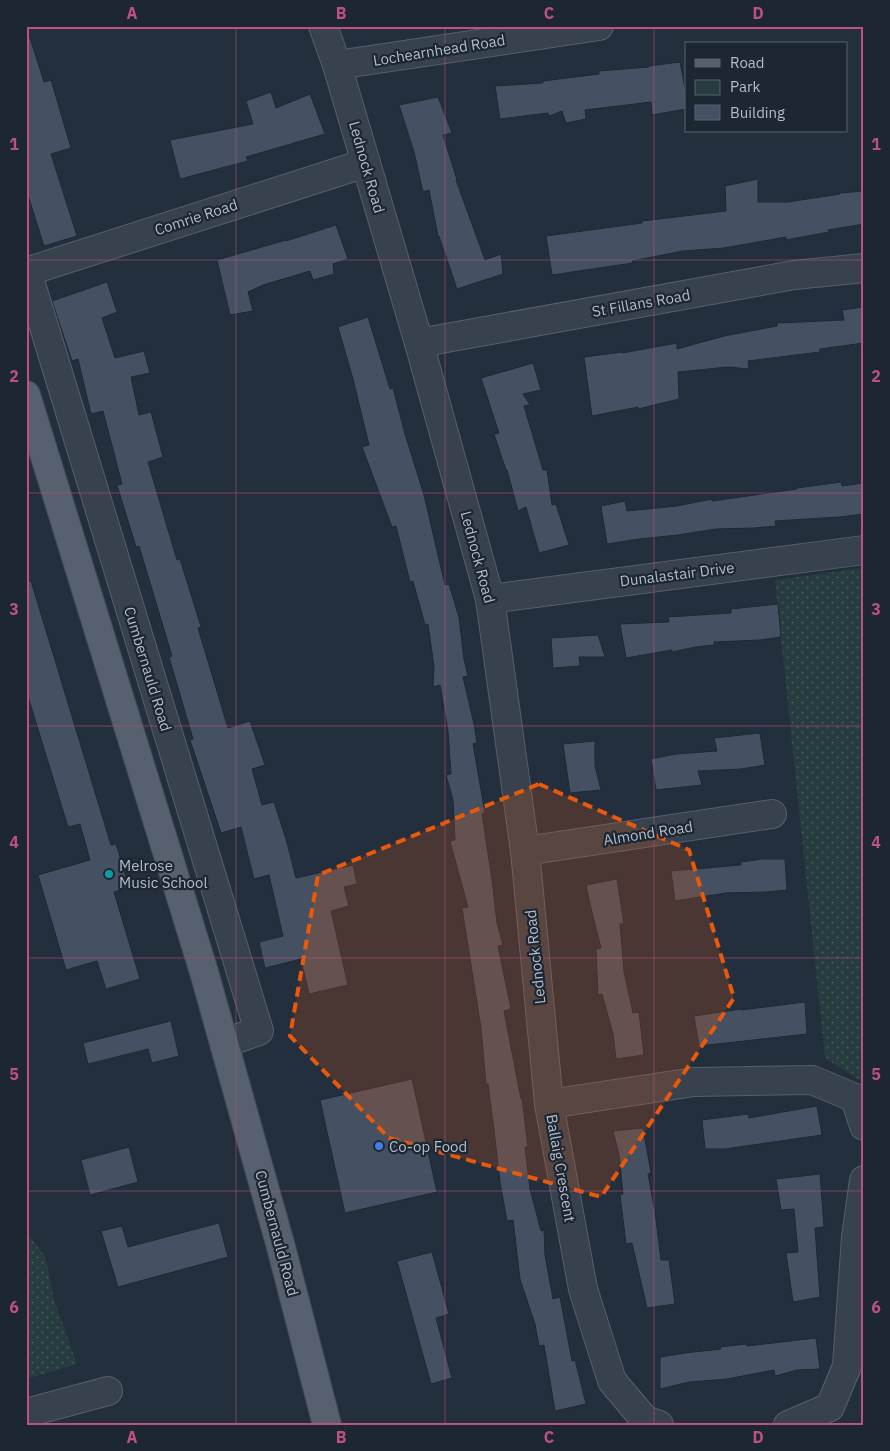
<svg xmlns="http://www.w3.org/2000/svg" width="890" height="1451" viewBox="0 0 890 1451" font-family="'IBM Plex Sans',sans-serif">
<defs>
<pattern id="green-dots" width="8" height="8" patternUnits="userSpaceOnUse" patternTransform="scale(1.25)"><rect width="8" height="8" fill="#263c3f"/><path d="M2 2h.1M6 6h.1" fill="none" stroke="#435659" stroke-width="1.8" stroke-linecap="round"/></pattern>
</defs>
<rect width="100%" height="100%" fill="#242f3e"/>
<g fill="url(#green-dots)">
<path d="M864 568V1083L825 1058 775 580Z"/>
<path d="M26 1232 45 1256 54 1299 77 1364 26 1379Z"/>
</g>
<g fill="#455162" stroke="#1f2835">
<path d="M30 38 44 82 51 80 71 148 51 154 77 236 44 246 26 189V39Z"/>
<path d="M680 62 686 94V109L652 115 651 102 585 110 586 119 566 123 562 111 549 116 548 113 500 119 495 86 543 83V81L599 74V71L649 67V66Z"/>
<path d="M271 92 276 108 310 94 325 134 246 157 248 161 180 179 170 140 253 124 246 101Z"/>
<path d="M438 97 452 133 443 135 457 180H456L485 260 501 254 503 274 457 289 439 236H438L429 190 423 192 414 152 399 105Z"/>
<path d="M758 179V202H788L840 194V193L864 191V224L828 230 829 232 786 240V237L724 248 683 251 632 261 633 263 552 275 546 236 642 223V221L726 211 725 186Z"/>
<path d="M336 225 348 259 333 264 334 274 313 280 310 271 263 285 248 292 253 311 230 315 217 260 286 240V241Z"/>
<path d="M107 282 117 312 102 318 115 358 144 351 150 373 131 377 139 415 151 412 163 457 148 462 177 560 180 559 201 627 198 628 228 728 250 721 265 765 252 769 262 805 274 802 286 839 296 878 353 865 357 884 344 887 349 906 331 911 348 985 309 994 301 959 265 968 259 942 283 936 269 875 254 879 241 827 221 833 190 740 193 739 169 657 172 656 139 546 136 547 117 485 122 484 103 411 91 414 78 359 72 361 52 301Z"/>
<path d="M864 307V343L820 349V352L748 361 749 369 728 367 678 372 679 399 638 409V407L592 416 584 357 622 352V353L677 343V349L724 336 777 326V323L844 320 842 310Z"/>
<path d="M368 317 390 389 393 388 405 434 424 495 445 585 449 584 459 618 464 659 468 676 463 677 474 724 477 743 473 744 485 813 482 814 492 880 497 923 503 945 498 946 511 1009 504 1011 521 1099 522 1098 528 1147H525L530 1189 541 1231 544 1230 545 1255 553 1299 560 1297 572 1361 575 1360 586 1404 555 1411 544 1345 539 1346 535 1324 520 1279 513 1220 507 1221 500 1182 494 1130 488 1084H486L481 1028 462 908 468 907 450 841 455 840 453 800 446 775 451 774 448 731 440 685 433 687 434 667 428 624 425 625 413 581 410 582 396 526 392 527 362 447 369 445 353 379 338 327Z"/>
<path d="M533 363 541 390 523 394 530 405 524 406 543 470H547L552 505 556 504 569 545 539 553 526 507 518 511 507 470H506L494 434 499 433 481 378Z"/>
<path d="M841 482 842 486 864 483V514L839 517 775 521 776 526 754 528 716 529 678 535 639 539 607 544 601 506 625 501 627 511 677 506 712 499V501L797 489V488Z"/>
<path d="M31 581 111 845 116 844 129 887 114 892 140 979 106 989 97 961 66 970 38 875 90 860 80 824 68 827 26 690V582Z"/>
<path d="M778 604 781 637 760 640 714 642V645L695 647 672 652V650L626 658 620 624 669 622 668 617 731 613V609Z"/>
<path d="M598 635 605 657H579L580 666 553 668 551 638Z"/>
<path d="M760 733 765 765 741 769 698 771 702 785 656 790 651 759 676 754 717 751 714 738Z"/>
<path d="M595 741V766L601 790 570 793 563 744Z"/>
<path d="M762 859H785L787 890 766 892 726 893 675 901 671 871 741 865V862Z"/>
<path d="M617 879 624 924H620L624 972 633 1013 639 1012 644 1055 616 1059 613 1034 602 994 598 995 596 949 601 948 590 904 586 885Z"/>
<path d="M805 1002 807 1034 699 1046 694 1016 741 1009V1010Z"/>
<path d="M171 1021 179 1056 152 1063 148 1049 88 1064 83 1043Z"/>
<path d="M412 1079 437 1192 345 1213 320 1100Z"/>
<path d="M817 1106 822 1135 725 1149H705L702 1120 748 1114 749 1118Z"/>
<path d="M643 1128 651 1173 648 1174 655 1212 661 1260H669L675 1304 647 1308 632 1243 626 1244 620 1195 623 1194 619 1154 613 1131Z"/>
<path d="M129 1147 138 1182 90 1195 81 1160Z"/>
<path d="M820 1174 824 1227 815 1228 820 1297 793 1302 786 1253 798 1252 794 1209 781 1210 776 1179Z"/>
<path d="M219 1223 228 1257 118 1287 101 1231 122 1226 128 1247Z"/>
<path d="M432 1252 449 1314 436 1318 452 1378 431 1384 397 1261Z"/>
<path d="M816 1338 820 1369 797 1370 775 1376 774 1370 727 1379 689 1382 660 1389V1357L685 1353 721 1349 720 1347 746 1344 747 1346Z"/>
</g>
<g fill="none" stroke-linecap="round" stroke-linejoin="round">
<defs>
<g id="minor">
<path d="M323 26 337 65 419 343 490 599 525 851 549 1104 583 1289 612 1381 645 1420 659 1425"/>
<path d="M337 65 599 26"/>
<path d="M27 271 259 1031 224 1043"/>
<path d="M26 272 366 163"/>
<path d="M419 343 794 275 864 268"/>
<path d="M490 599 864 550"/>
<path d="M525 851 772 814"/>
<path d="M549 1104 694 1082 812 1080 855 1098 864 1126"/>
<path d="M26 1413 108 1391"/>
<path d="M788 1425 830 1407 847 1366 856 1237 864 1180"/>
</g>
<path id="major" d="M26 395 204 972 281 1247 327 1425"/>
</defs>
<use href="#minor" stroke="#565f6c" stroke-width="30"/>
<use href="#major" stroke="#414a57" stroke-width="30"/>
<use href="#minor" stroke="#38414e" stroke-width="28"/>
<use href="#major" stroke="#56606e" stroke-width="28"/>
</g>
<path fill="#e8590c" fill-opacity="0.2" stroke="#e8590c" stroke-width="4" stroke-dasharray="10 6" stroke-linejoin="round" d="M539 784 689 850 734 998 601 1197 389 1138 290 1036 318 875Z"/>
<path fill="none" stroke="#bd5182" stroke-width="1" stroke-opacity="0.55" d="M236 26V1425M445 26V1425M654 26V1425M26 260H864M26 493H864M26 726H864M26 958H864M26 1191H864"/>
<circle fill="#0f9aa8" stroke="#1d2633" stroke-width="2" cx="109" cy="874" r="5"/>
<circle fill="#3f7fe0" stroke="#1d2633" stroke-width="2" cx="379" cy="1146" r="5"/>
<g text-anchor="middle" dominant-baseline="central" stroke-width="4.5" stroke-linejoin="round" paint-order="stroke">
<g font-size="15" fill="#b4bcc9" stroke="#1d2633">
<text transform="translate(439 50) rotate(-9)">Lochearnhead Road</text>
<text transform="translate(367 167) rotate(74)">Lednock Road</text>
<text transform="translate(196 217) rotate(-18)">Comrie Road</text>
<text transform="translate(641 303) rotate(-10)">St Fillans Road</text>
<text transform="translate(478 557) rotate(75)">Lednock Road</text>
<text transform="translate(677 574) rotate(-7)">Dunalastair Drive</text>
<text transform="translate(148 669) rotate(73)">Cumbernauld Road</text>
<text transform="translate(648 833) rotate(-9)">Almond Road</text>
<text transform="translate(535 957) rotate(-96)">Lednock Road</text>
<text transform="translate(561 1168) rotate(80)">Ballaig Crescent</text>
<text transform="translate(277 1233) rotate(75)">Cumbernauld Road</text>
</g>
<g font-size="15" fill="#b4bcc9" stroke="#1d2633" text-anchor="start">
<text x="119" y="865">Melrose<tspan x="119" dy="17">Music School</tspan></text>
<text x="389" y="1146">Co-op Food</text>
</g>
</g>
<rect width="890" height="1451" fill="none" stroke="#1d2633" stroke-width="55"/>
<rect x="685" y="42" width="162" height="90" fill="#1d2633" stroke="#59626f"/>
<rect x="695" y="59" width="25" height="8" fill="#56606e" stroke="#59626f"/>
<text x="730" y="68" font-size="15" fill="#b4bcc9">Road</text>
<rect x="695" y="80" width="25" height="15" fill="#263c3f" stroke="#59626f"/>
<text x="730" y="92" font-size="15" fill="#b4bcc9">Park</text>
<rect x="695" y="105" width="25" height="15" fill="#455162" stroke="#59626f"/>
<text x="730" y="118" font-size="15" fill="#b4bcc9">Building</text>
<rect x="28" y="28" width="834" height="1396" fill="none" stroke="#bd5182" stroke-width="2"/>
<g font-size="16" text-anchor="middle" font-weight="bold" fill="#bd5182">
<text x="132" y="19">A</text>
<text x="341" y="19">B</text>
<text x="549" y="19">C</text>
<text x="758" y="19">D</text>
<text x="14" y="150">1</text>
<text x="876" y="150">1</text>
<text x="14" y="382">2</text>
<text x="876" y="382">2</text>
<text x="14" y="615">3</text>
<text x="876" y="615">3</text>
<text x="14" y="848">4</text>
<text x="876" y="848">4</text>
<text x="14" y="1080">5</text>
<text x="876" y="1080">5</text>
<text x="14" y="1313">6</text>
<text x="876" y="1313">6</text>
<text x="132" y="1443">A</text>
<text x="341" y="1443">B</text>
<text x="549" y="1443">C</text>
<text x="758" y="1443">D</text>
</g>
</svg>
